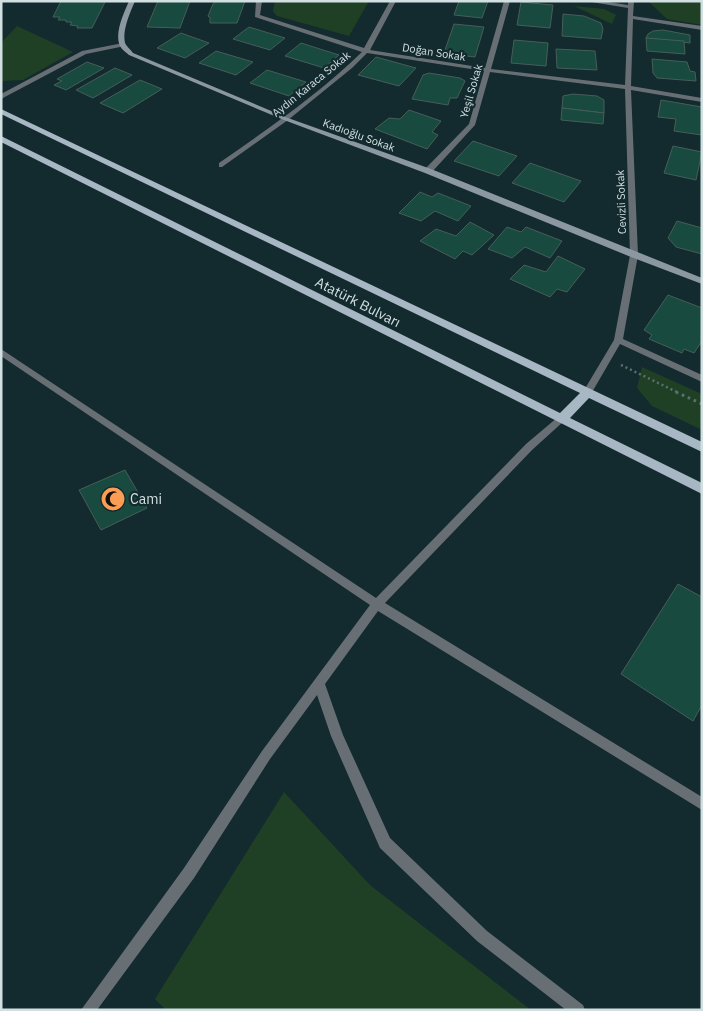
<svg xmlns="http://www.w3.org/2000/svg" width="703" height="1011" viewBox="0 0 703 1011" font-family="'IBM Plex Sans',sans-serif">
<rect width="100%" height="100%" fill="#132a2e"/>
<g fill="#1f4024">
<path d="M275 1H369L349 36 277 16 273 11Z"/>
<path d="M648 1H702V25L667 19Z"/>
<path d="M574 6 604 9 616 15 612 24Z"/>
<path d="M17 26 73 52 23 80 1 81V43Z"/>
<path d="M642 367 702 394V430L652 406 637 388Z"/>
<path d="M284 792 370 885 531 1010H166L155 999Z"/>
</g>
<g fill="#184a40" stroke="#465e58">
<path d="M61 1H87L105 2 92 28H77L78 26 70 25 72 22H66V20H58L60 17H53Z"/>
<path d="M158 1H190L180 28 147 27Z"/>
<path d="M217 1H245L237 23H210V18L208 16 213 4Z"/>
<path d="M459 1H488L482 18 454 15Z"/>
<path d="M521 2 553 5 550 28 517 25Z"/>
<path d="M563 14 584 16 601 23 603 29 601 39 562 36Z"/>
<path d="M454 24 484 27 475 57 444 53Z"/>
<path d="M249 27 285 38 270 50 233 39Z"/>
<path d="M663 30 690 35V43L646 38 648 34 653 31Z"/>
<path d="M181 33 209 43 185 58 157 48Z"/>
<path d="M646 38 684 41 685 54 647 51Z"/>
<path d="M514 40 548 43 546 66 511 63Z"/>
<path d="M301 43 339 55 324 68 285 56Z"/>
<path d="M556 49 595 51 597 70 557 68Z"/>
<path d="M216 51 253 62 236 75 199 63Z"/>
<path d="M376 57 416 68 399 86 358 75Z"/>
<path d="M652 59 687 62 690 71 695 72 696 81 657 78 653 73Z"/>
<path d="M87 62 104 68 66 90 54 85 62 81 57 79Z"/>
<path d="M115 68 132 75 93 98 76 90Z"/>
<path d="M267 70 306 82 289 96 250 83Z"/>
<path d="M429 73 460 78 465 81 457 98H450L448 105 412 99 423 75Z"/>
<path d="M140 80 162 89 123 113 100 103Z"/>
<path d="M573 94 597 96 604 100V113L562 108 563 96Z"/>
<path d="M661 100 702 107V135L674 131 676 119 658 117Z"/>
<path d="M562 108 604 113 603 124 561 120Z"/>
<path d="M409 110 441 121 432 132 438 135 427 149 375 129 389 118 400 119Z"/>
<path d="M473 141 517 156 499 176 454 161Z"/>
<path d="M673 146 702 152 696 180 664 173Z"/>
<path d="M530 163 581 181 564 202 512 183Z"/>
<path d="M420 192 432 197 438 193 471 206 458 221 435 211 421 221 399 213Z"/>
<path d="M677 221 702 228V254L676 247 668 238Z"/>
<path d="M470 222 494 235 472 255 463 251 455 259 420 241 436 229 456 236Z"/>
<path d="M507 227 521 232 526 227 562 241 550 258 525 247 512 258 488 249Z"/>
<path d="M558 256 585 269 567 292 557 289 550 297 510 279 524 265 546 272Z"/>
<path d="M668 295 702 308V341L694 353 684 349 682 353 649 339 652 335 644 330Z"/>
<path d="M125 470 147 508 101 530 79 490Z"/>
<path d="M678 584 702 597V705L693 721 621 674Z"/>
</g>
<g fill="none" stroke-linecap="round" stroke-linejoin="round">
<path stroke="#5c6f72" stroke-width="2.5" stroke-dasharray="2 3" stroke-linecap="butt" d="M621 365 679 393"/>
<path stroke="#5c6f72" stroke-width="3" stroke-dasharray="2.5 4" stroke-linecap="butt" d="M676 392 702 404"/>
<g fill="#676f75" fill-rule="evenodd">
<path d="M256 1H262L260 15 364 48 390 1H396L370 50 485 68 504 1H510L491 69 625 85 628 8 585 1H602L628 5V1H634L633 16 702 26V30L633 19 631 86 702 98V102L631 90 638 255 623 339 702 375V382L620 344 591 394 588 395 583 392 614 340 630 255 625 89 490 72 475 125 431 173H428L424 171 425 169 469 124 484 71 367 53 352 68 288 120 222 167H219V163C268 129 319 94 362 52L255 17Z"/>
<path d="M123 43 125 44V46L86 54 1 99V94L82 51Z"/>
<path d="M1 349 376 598 526 444 558 417H564L566 419 564 421 532 450 385 603 702 797V810L378 611 325 684 343 735 390 838 487 931 583 1005 585 1010H566L477 941 380 848 331 736 317 695 270 759 194 878 97 1010H81L184 868 262 751 370 605 1 356Z"/>
</g>
<path fill="#8b98a2" fill-rule="evenodd" d="M129 1H135C130 13 122 30 125 43 127 47 130 49 133 53L288 118 431 169 702 278V284L631 257 425 173 284 120 129 55C126 52 122 50 120 46 114 33 124 13 129 1Z"/>
<path fill="#a7b8c4" fill-rule="evenodd" d="M1 109 702 442V452L589 398 570 418 702 483V494L1 142V136L560 413 580 393 1 114Z"/>
</g>
<defs>
<symbol id="mosque-disc" viewBox="-11 -11 22 22"><circle r="9.5" fill="#fc9d54" stroke="#132a2e"/><path d="M3.5-4.9A6 6 0 1 0 3.5 4.9A5 5 0 1 1 3.5-4.9Z" fill="#111"/></symbol>
</defs>
<g fill-rule="evenodd">
<use href="#mosque-disc" x="99" y="485" width="28" height="28"/>
</g>
<g text-anchor="middle" dominant-baseline="central" stroke-width="4.5" stroke-linejoin="round" paint-order="stroke">
<g font-size="11" fill="#d2e0e2" stroke="#132a2e">
<text transform="translate(434 52) rotate(9)">Doğan Sokak</text>
<text transform="translate(311 84) rotate(-39)">Aydın Karaca Sokak</text>
<text transform="translate(471 91) rotate(-74)">Yeşil Sokak</text>
<text transform="translate(359 135) rotate(20)">Kadıoğlu Sokak</text>
<text transform="translate(621 202) rotate(-92)">Cevizli Sokak</text>
</g>
<g font-size="14" fill="#d2e0e2" stroke="#132a2e">
<text transform="translate(358 302) rotate(27)">Atatürk Bulvarı</text>
</g>
<g font-size="14" fill="#d2e0e2" stroke="#132a2e" text-anchor="start">
<text x="130" y="499">Cami</text>
</g>
</g>
<rect width="703" height="1011" fill="none" stroke="#d2e0e2" stroke-width="5"/>
</svg>
